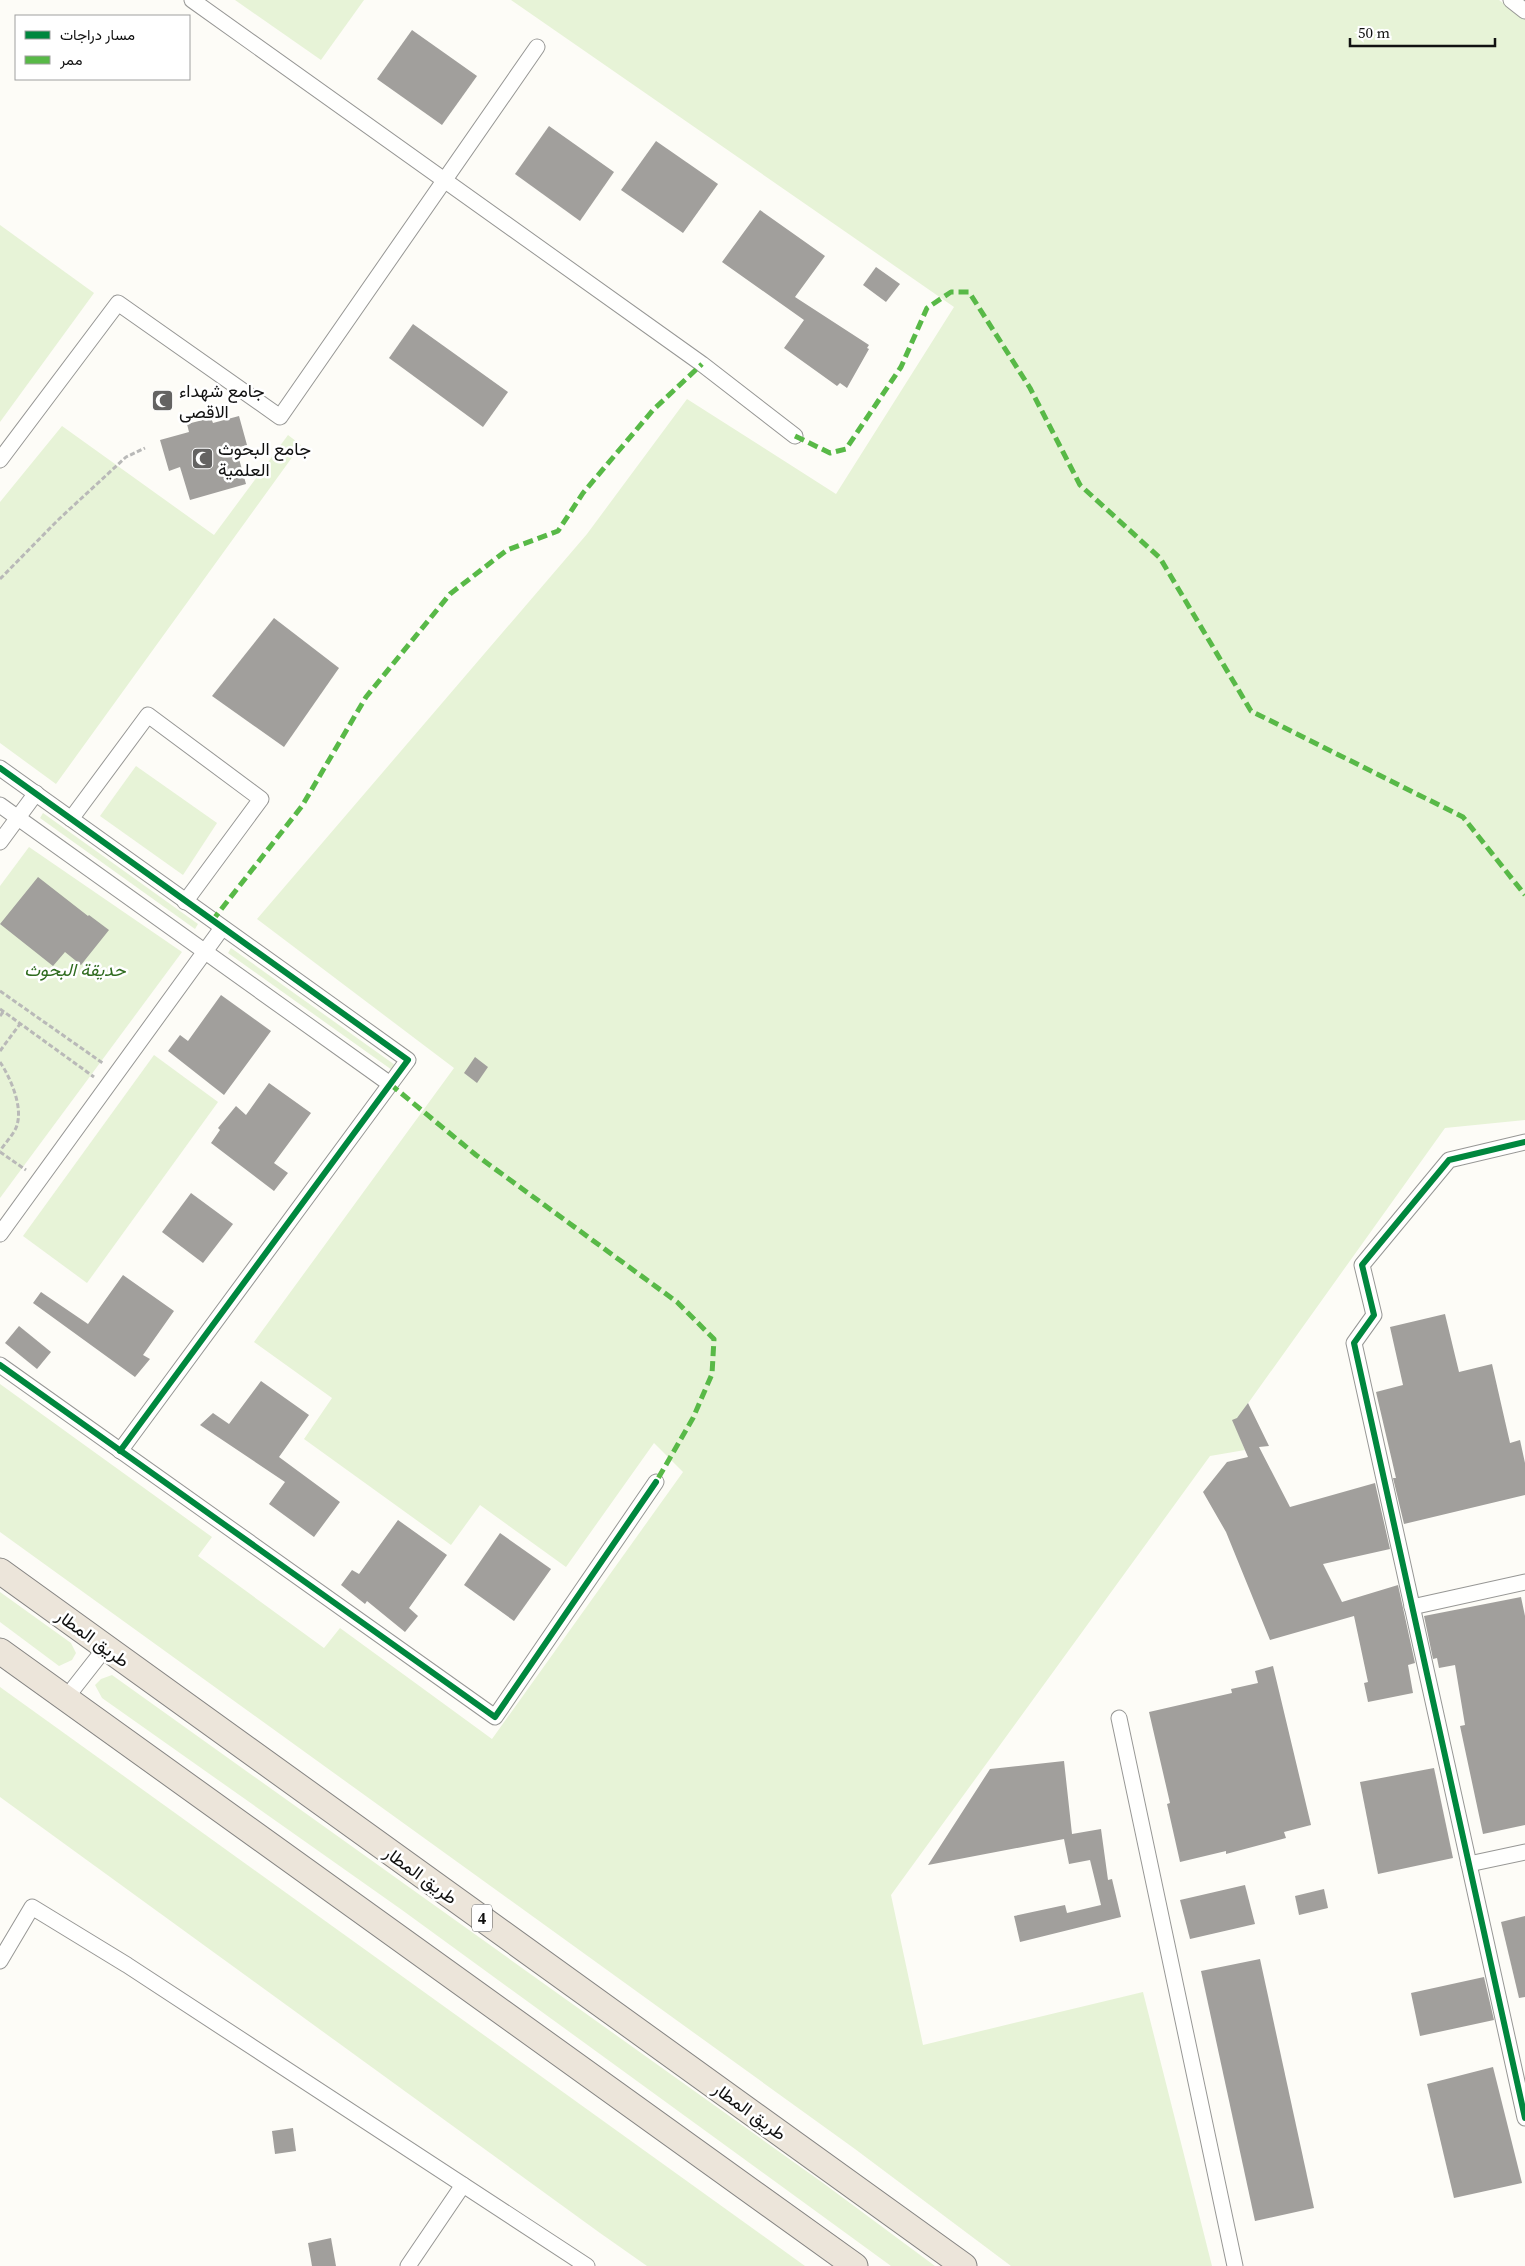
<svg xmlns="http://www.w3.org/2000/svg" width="1525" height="2266" viewBox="0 0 1525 2266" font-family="'Source Serif 4',Vazirmatn,serif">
<rect width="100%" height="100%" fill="#fdfcf7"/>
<g fill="#e7f3d7">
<path d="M235 0H364L321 60Z"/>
<path d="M511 0H1499L1525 19V1120L1445 1128 1234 1423 1245 1450 1210 1456 891 1895 923 2045 1143 1992 1212 2266H1011L855 2149 0 1532V1384L212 1537 198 1556 324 1648 340 1628 492 1739 683 1472 654 1443 566 1567 480 1505 451 1545 304 1439 332 1398 254 1342 454 1068 257 919 587 534 687 399 836 494 954 307Z"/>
<path d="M0 225 94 293 0 422Z"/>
<path d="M62 426 214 535 288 435 301 445 56 784 0 743V502Z"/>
<path d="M136 766 217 823 183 875 100 816Z"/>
<path d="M43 813 198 924 195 929 40 818Z"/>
<path d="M29 847 182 952 0 1198V886Z"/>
<path d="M231 948 395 1065 392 1070 228 953Z"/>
<path d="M154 1055 218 1102 87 1283 23 1236Z"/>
<path d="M0 1592 71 1643 76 1653 72 1660 59 1666 0 1622Z"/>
<path d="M112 1675 823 2183 935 2266H891L402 1910 102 1698 95 1685 101 1679Z"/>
<path d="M0 1687 805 2266H647L600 2233 0 1797Z"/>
</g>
<g fill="#a19f9c">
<path d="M412 30 477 76 442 125 377 79Z"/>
<path d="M549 126 614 172 580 221 515 174Z"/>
<path d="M656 141 718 184 683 233 621 190Z"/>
<path d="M760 210 825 256 795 297 869 345 867 348 869 349 847 388 840 383 837 386 784 348 804 320 722 262Z"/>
<path d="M876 267 900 284 886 302 863 285Z"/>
<path d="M413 324 508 392 483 427 389 358Z"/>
<path d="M239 416 247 445 236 448 246 484 190 500 180 467 169 471 160 440 189 432 187 424 211 418 213 423Z"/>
<path d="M274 618 339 668 284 747 212 696Z"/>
<path d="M38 877 88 916 89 915 109 930 81 965 65 952 53 966 0 924Z"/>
<path d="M221 995 271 1031 224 1095 168 1051 180 1035 188 1041Z"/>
<path d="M475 1057 488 1067 477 1083 464 1073Z"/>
<path d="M269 1083 311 1113 274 1163 288 1173 274 1191 211 1143 220 1130 218 1128 236 1106 246 1115Z"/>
<path d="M191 1193 233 1224 203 1263 162 1232Z"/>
<path d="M123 1275 174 1311 143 1355 150 1359 135 1377 33 1303 41 1292 88 1324Z"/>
<path d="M1445 1314 1459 1372 1492 1364 1510 1443 1520 1440 1525 1463V1495L1404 1524 1393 1478H1396L1376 1392 1403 1385 1390 1327Z"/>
<path d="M19 1326 51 1352 37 1369 5 1343Z"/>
<path d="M261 1381 309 1415 279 1457 340 1502 314 1537 269 1504 285 1482 200 1425 213 1413 229 1424Z"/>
<path d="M1248 1403 1269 1446 1259 1447 1290 1507 1375 1483 1390 1549 1323 1564 1342 1602 1398 1585 1415 1663 1408 1665 1413 1693 1368 1702 1364 1683 1368 1682 1354 1616 1270 1640 1226 1532 1203 1492 1227 1462 1248 1457 1232 1420 1237 1418Z"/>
<path d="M398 1520 447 1555 409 1608 418 1616 405 1632 367 1601 365 1604 341 1585 352 1570 359 1574Z"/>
<path d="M500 1533 551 1569 514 1621 464 1585Z"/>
<path d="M1521 1597 1525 1616V1825L1483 1834 1460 1726 1465 1725 1455 1665 1439 1668 1437 1658 1433 1659 1424 1616Z"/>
<path d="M1273 1666 1311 1825 1284 1832 1286 1838 1226 1854V1851L1180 1862 1167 1804 1170 1803 1149 1712 1232 1693 1231 1689 1258 1683 1255 1671Z"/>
<path d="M1064 1761 1072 1834 1101 1829 1108 1880 1112 1879 1121 1917 1020 1942 1014 1916 1065 1905 1067 1913 1101 1905 1090 1860 1069 1864 1064 1839 928 1865 990 1769Z"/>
<path d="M1434 1768 1453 1858 1378 1874 1360 1782Z"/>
<path d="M1245 1885 1255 1924 1190 1939 1180 1900Z"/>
<path d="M1324 1889 1328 1908 1299 1915 1295 1896Z"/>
<path d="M1525 1916V1997L1519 1998 1501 1922Z"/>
<path d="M1260 1959 1314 2208 1255 2221 1201 1971Z"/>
<path d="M1484 1977 1494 2020 1420 2036 1411 1993Z"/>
<path d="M1493 2067 1522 2183 1454 2198 1427 2084Z"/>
<path d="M293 2128 296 2151 275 2154 272 2131Z"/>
<path d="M331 2238 336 2266H312L308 2243Z"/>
</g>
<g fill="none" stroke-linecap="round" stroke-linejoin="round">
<defs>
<g id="minor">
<path d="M192 0 702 364 795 436"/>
<path d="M1511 0 1525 11"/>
<path d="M0 460 118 303 280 417 537 47"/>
<path d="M0 768 408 1060 120 1451"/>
<path d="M0 805 390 1084"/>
<path d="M71 819 148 715 261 799 185 902"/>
<path d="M0 842 36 793"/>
<path d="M1525 1142 1449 1160 1362 1265 1374 1315 1354 1343 1525 2118"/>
<path d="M0 1234 222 928"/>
<path d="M0 1365 495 1717 656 1482"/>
<path d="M1412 1607 1525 1582"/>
<path d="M66 1698 106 1647"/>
<path d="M1119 1718 1235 2266"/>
<path d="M1469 1864 1525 1852"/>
<path d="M0 1961 32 1907 127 1965 587 2266"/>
<path d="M408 2266 463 2185"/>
</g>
<g id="trunk">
<path d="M0 1571 964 2266"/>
<path d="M0 1651 855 2266"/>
</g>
</defs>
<use href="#minor" stroke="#979795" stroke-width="17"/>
<use href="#trunk" stroke="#858482" stroke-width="27"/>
<g stroke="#b9b9b8" stroke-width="3" stroke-dasharray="5 2.5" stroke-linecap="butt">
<path d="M0 579 58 520 126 457 145 448"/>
<path d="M0 991 104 1064"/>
<path d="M0 1009 94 1077"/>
<path d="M0 1016 3 1012"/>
<path d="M0 1051 20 1024"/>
<path d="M0 1062C10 1077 23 1106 17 1125 15 1133 5 1143 0 1151"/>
<path d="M0 1152 26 1170"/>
</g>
<use href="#minor" stroke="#fffffe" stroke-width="15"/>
<use href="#trunk" stroke="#ece5da" stroke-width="25"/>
<g stroke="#58b947" stroke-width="5" stroke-dasharray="10 5" stroke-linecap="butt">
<path d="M795 436 830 453 846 449 901 367 927 308 951 292H969L1030 388 1080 485 1160 558 1251 711 1463 817 1525 895"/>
<path d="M212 921 302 806 366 697 450 594 507 550 558 531 583 493 653 410 702 364"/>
<path d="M390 1084 476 1155 677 1302 714 1339 712 1374 693 1418 656 1482"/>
</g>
<defs>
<g id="cycleway">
<path d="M0 768 408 1060 120 1451"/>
<path d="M1525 1142 1449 1160 1362 1265 1374 1315 1354 1343 1525 2118"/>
<path d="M0 1365 495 1717 656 1482"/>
</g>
</defs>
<use href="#cycleway" stroke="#fff" stroke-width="9"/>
<use href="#cycleway" stroke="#00873e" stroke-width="6"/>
</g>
<defs>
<symbol id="mosque-square" viewBox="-11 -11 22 22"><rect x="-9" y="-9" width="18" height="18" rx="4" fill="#646362" stroke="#fff"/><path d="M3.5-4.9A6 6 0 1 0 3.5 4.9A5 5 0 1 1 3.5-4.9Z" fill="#fff"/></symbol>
</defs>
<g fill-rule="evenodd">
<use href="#mosque-square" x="150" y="388" width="25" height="25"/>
<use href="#mosque-square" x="190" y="446" width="25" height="25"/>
</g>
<g text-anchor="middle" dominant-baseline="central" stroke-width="5" stroke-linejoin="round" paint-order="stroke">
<rect fill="#fff" stroke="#585858" stroke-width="1" x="472" y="1904.5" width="20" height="27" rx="4"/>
<g font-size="16" font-weight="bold" fill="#111">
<text x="482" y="1918">4</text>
</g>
<g font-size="18" fill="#111" stroke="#fff" text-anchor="start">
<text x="179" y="390">جامع شهداء<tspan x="179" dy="21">الاقصى</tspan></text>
<text x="218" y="448">جامع البحوث<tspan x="218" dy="21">العلمية</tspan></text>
</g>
<g font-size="18" font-style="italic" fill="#2f6b1f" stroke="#fff">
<text x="75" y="969">حديقة البحوث</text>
</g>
<g font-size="18" fill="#111" stroke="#fff">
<text transform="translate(93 1638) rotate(36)">طريق المطار</text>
<text transform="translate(421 1875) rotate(36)">طريق المطار</text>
<text transform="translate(750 2111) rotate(36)">طريق المطار</text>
</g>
</g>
<rect x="15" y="15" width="175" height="65" fill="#ffffff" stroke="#a0a0a0"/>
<rect x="25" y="31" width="25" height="8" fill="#00873e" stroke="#a0a0a0"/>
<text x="60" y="40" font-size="15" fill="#111111">مسار دراجات</text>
<rect x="25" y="56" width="25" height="8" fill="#58b947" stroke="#a0a0a0"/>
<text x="60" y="65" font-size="15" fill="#111111">ممر</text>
<path d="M1350 38v8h145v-8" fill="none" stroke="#111111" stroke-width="2.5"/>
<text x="1358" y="38" font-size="15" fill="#111111" stroke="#ffffff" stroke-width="4" paint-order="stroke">50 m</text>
</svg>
